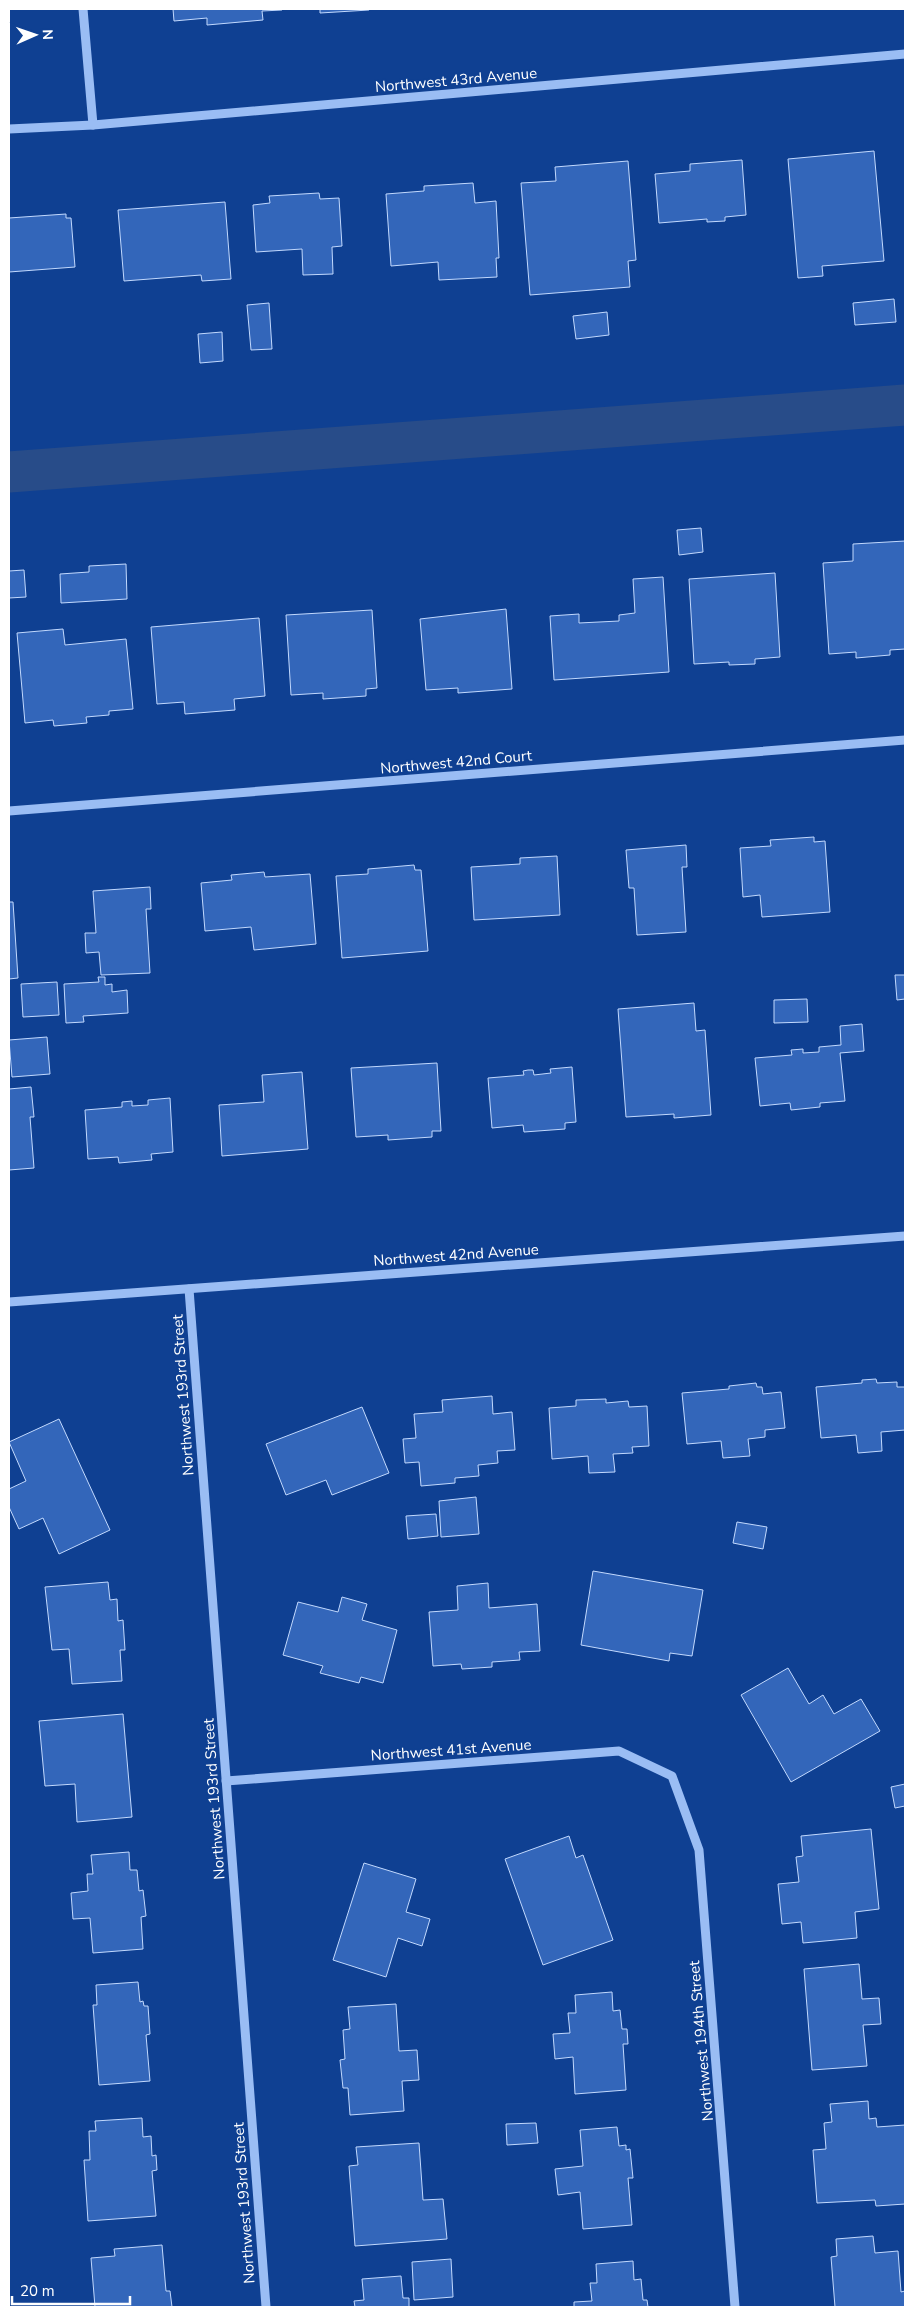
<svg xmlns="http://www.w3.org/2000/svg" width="914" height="2316" viewBox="0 0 914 2316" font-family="'Nunito Sans',sans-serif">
<rect width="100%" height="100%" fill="#0f4092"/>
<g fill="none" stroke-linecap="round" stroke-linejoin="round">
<path stroke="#284c89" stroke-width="41" d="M9 472 905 405"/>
</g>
<g fill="#3366ba" stroke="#c2d9fe">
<path d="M173 9H282V10L262 11 263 20 207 25V18L174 21Z"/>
<path d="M320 9H369V10L320 13Z"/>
<path d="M874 151 884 261 822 266 823 276 798 278 788 159Z"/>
<path d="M742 160 746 215 725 217V221L707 222V219L659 223 655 174 690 171V164Z"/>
<path d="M628 161 636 260 628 261 630 287 530 295 521 183 556 181 555 167Z"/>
<path d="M473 183 475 203 496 201 499 258H496L497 277 439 280 438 262 391 266 386 194 424 191V186Z"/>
<path d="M319 193 320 199 339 198 342 246 332 247 333 274 303 275 302 249 256 252 253 205 270 203 269 196Z"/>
<path d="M225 202 231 279 202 281 201 275 124 281 118 210Z"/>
<path d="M66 214V218H71L75 267 9 272V218Z"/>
<path d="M894 299 896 322 855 325 853 303Z"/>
<path d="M269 303 272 349 251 350 247 305Z"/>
<path d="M607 312 609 335 576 339 573 316Z"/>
<path d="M222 332 223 361 200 363 198 334Z"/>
<path d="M701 528 703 552 679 555 677 530Z"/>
<path d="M905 541V649L890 650V655L856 658V652L829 654 823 563 853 561V544Z"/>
<path d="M126 564 127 599 61 603 60 574 89 572V566Z"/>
<path d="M24 570 26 597 9 598V571Z"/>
<path d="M775 573 780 657 755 659V664L729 665V662L694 664 689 579Z"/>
<path d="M663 577 669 672 554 680 550 616 579 614V623L619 621V615L635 613 633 579Z"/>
<path d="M506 609 512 689 458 693V688L426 690 420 619Z"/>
<path d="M372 610 377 688 366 689V696L323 699V693L291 695 286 615Z"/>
<path d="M259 618 265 696 234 699 235 710 185 714 184 702 157 704 151 627Z"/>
<path d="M63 629 65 645 126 639 133 709 109 711V715L86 717 87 723 54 726 53 720 25 723 17 633Z"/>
<path d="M814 837V842L825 841 830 912 762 917 760 895 743 897 740 848 771 846 770 840Z"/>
<path d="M686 845 687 867H682L686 932 637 935 634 888H629L626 850Z"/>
<path d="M557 856 560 915 474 920 471 867 520 864V858Z"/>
<path d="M414 865 415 870H421L428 951 342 958 336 876 368 874V869Z"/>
<path d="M264 872 265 877 310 874 316 944 254 950 251 927 205 931 201 883 232 880 231 875Z"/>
<path d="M150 887 151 909H146L150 973 101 975 99 952 86 953 85 933H96L93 891Z"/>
<path d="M9 902H13L18 978 9 979Z"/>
<path d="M895 975H905V999L897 1000Z"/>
<path d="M98 977H105V985L112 984V992L127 990 128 1013 83 1016 84 1022 66 1023 64 984 99 982Z"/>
<path d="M57 982 59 1015 23 1017 21 984Z"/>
<path d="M807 999 808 1022 774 1023V1000Z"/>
<path d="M694 1003 696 1031 705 1030 711 1115 674 1118V1114L626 1117 618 1009Z"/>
<path d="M862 1024 864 1051 840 1053 845 1101 820 1103V1107L791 1110 790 1103 760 1106 755 1058 792 1055 791 1050 803 1049V1053L819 1052V1047L841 1045 840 1026Z"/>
<path d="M47 1037 50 1074 12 1077 9 1040Z"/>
<path d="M437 1063 441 1131H432V1137L388 1140V1135L356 1137 351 1068Z"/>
<path d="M572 1067 576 1122 565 1123V1129L524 1132 523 1125 492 1128 488 1078 524 1075 523 1071 528 1070H533L534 1075 551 1073 550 1069Z"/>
<path d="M302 1072 308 1149 222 1156 219 1105 264 1102 262 1075Z"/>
<path d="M31 1087 34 1117H30L34 1168 9 1170V1089Z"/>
<path d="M170 1098 173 1152 151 1154 152 1160 119 1163 118 1157 88 1159 85 1110 122 1107V1102L132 1101V1106L148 1105V1100Z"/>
<path d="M876 1379 877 1383 897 1382V1387H905V1430L881 1432 882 1451 858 1453 856 1435 821 1438 816 1387 862 1383V1380Z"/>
<path d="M756 1383 757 1387H762L763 1394 781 1392 785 1428 765 1430V1437L748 1439 750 1456 723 1458 721 1441 687 1444 682 1393 729 1389V1386Z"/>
<path d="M492 1396 493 1414 512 1412 515 1450 497 1451 498 1463 478 1465 479 1476 455 1478V1483L421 1486 419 1462 405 1463 403 1439 416 1438 414 1414 443 1412 442 1400Z"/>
<path d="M606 1399V1403L628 1401 629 1407 647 1406 649 1446 632 1447 633 1453 613 1454 615 1472 589 1473 588 1456 552 1459 549 1408 576 1406V1400Z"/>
<path d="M362 1407 389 1473 332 1495 326 1480 286 1495 266 1444Z"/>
<path d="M59 1419 110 1530 59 1554 43 1518 19 1529 9 1507V1489L26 1481 9 1442Z"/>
<path d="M476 1497 479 1534 441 1537 439 1501Z"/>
<path d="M436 1514 438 1536 408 1539 406 1516Z"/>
<path d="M737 1522 767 1527 763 1549 733 1543Z"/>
<path d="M593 1571 703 1590 692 1656 670 1653 669 1661 581 1645Z"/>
<path d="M108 1582 110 1600 117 1599 118 1621 123 1620 125 1650H120L122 1681 72 1684 69 1649 52 1650 45 1587Z"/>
<path d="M488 1583 489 1608 537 1604 540 1651 519 1652 520 1660 492 1662V1667L462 1669 461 1664 433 1666 429 1612 458 1610 457 1586Z"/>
<path d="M342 1597 367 1604 362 1620 397 1630 383 1683 361 1677 359 1683 320 1673 323 1666 283 1655 298 1602 338 1612Z"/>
<path d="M788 1668 809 1704 823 1695 834 1714 861 1699 880 1731 791 1782 741 1695Z"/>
<path d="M123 1714 132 1817 77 1822 75 1784 45 1786 39 1721Z"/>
<path d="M905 1784V1806L895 1808 891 1787Z"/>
<path d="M871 1829 879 1909 855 1912 857 1938 803 1943 801 1922 782 1924 778 1884 799 1882 796 1857 803 1856 801 1836Z"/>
<path d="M569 1836 576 1858 583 1855 613 1940 543 1965 505 1859Z"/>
<path d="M129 1852 130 1870H137L139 1891 143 1890 146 1916 141 1917 143 1949 93 1953 90 1918 73 1919 71 1893 88 1891 87 1874H93L91 1855Z"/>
<path d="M364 1863 416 1879 406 1912 430 1919 422 1946 398 1938 386 1977 333 1960Z"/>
<path d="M859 1964 862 1999 879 1998 881 2024 863 2025 867 2066 812 2070 804 1969Z"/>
<path d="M138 1982 140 2002 143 2001 144 2006H148L150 2034 146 2035 150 2081 99 2085 93 2005H97L96 1985Z"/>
<path d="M612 1992 613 2011 620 2010 622 2029H627L628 2044H623L626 2090 575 2094 573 2057 555 2059 553 2034 570 2033 568 2013H576L575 1995Z"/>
<path d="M396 2004 399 2051 417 2050 419 2080 402 2081 404 2111 350 2115 348 2088H343L340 2060 345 2059 343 2030 350 2029 348 2007Z"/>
<path d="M868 2101 869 2119 876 2118 877 2127 905 2125V2204L876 2206 875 2200 817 2203 813 2150 826 2149 824 2123 832 2122 830 2104Z"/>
<path d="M142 2118 143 2137 151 2136 152 2156 156 2155 157 2170 152 2171 156 2216 88 2221 84 2160H90L89 2131H96L95 2121Z"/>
<path d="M536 2123 538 2143 507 2145 506 2124Z"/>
<path d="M617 2127 619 2146 626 2145V2150L630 2149 633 2178H628L632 2225 583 2229 580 2192 558 2195 555 2169 583 2166 580 2130Z"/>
<path d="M419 2143 423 2200 443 2199 447 2239 355 2246 349 2166 358 2165 356 2147Z"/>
<path d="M873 2236 875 2253 898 2251 901 2292 905 2291V2307H835L831 2257 837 2256 836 2239Z"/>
<path d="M162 2245 166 2291H170L172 2307H95L91 2258 115 2256 114 2249Z"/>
<path d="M451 2259 453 2297 414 2300 412 2262Z"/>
<path d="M633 2261 634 2280 641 2279 643 2300H647L648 2307H574V2302L592 2301 590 2283H597L596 2264Z"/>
<path d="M401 2276 403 2298H409V2307H355L354 2301 364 2300 362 2279Z"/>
</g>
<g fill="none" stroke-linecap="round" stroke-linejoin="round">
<g stroke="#9abdf4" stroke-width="9">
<path d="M83 9 93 125"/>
<path d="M9 129 93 125 905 54"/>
<path d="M9 811 905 740"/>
<path d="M189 1289 266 2307"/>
<path d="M9 1302 905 1236"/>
<path d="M226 1781 619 1751 672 1776 699 1850 735 2307"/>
</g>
</g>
<g text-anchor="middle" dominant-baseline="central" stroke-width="4" stroke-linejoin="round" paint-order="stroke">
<g font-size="15" fill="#fff" stroke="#0f4092">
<text transform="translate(456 80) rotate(-5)">Northwest 43rd Avenue</text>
<text transform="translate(456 762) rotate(-5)">Northwest 42nd Court</text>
<text transform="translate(456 1255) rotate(-4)">Northwest 42nd Avenue</text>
<text transform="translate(183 1395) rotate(-94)">Northwest 193rd Street</text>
<text transform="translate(451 1750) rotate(-4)">Northwest 41st Avenue</text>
<text transform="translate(214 1799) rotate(-94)">Northwest 193rd Street</text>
<text transform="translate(701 2041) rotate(-95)">Northwest 194th Street</text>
<text transform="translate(244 2203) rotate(-94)">Northwest 193rd Street</text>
</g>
</g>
<rect width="914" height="2316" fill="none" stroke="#ffffff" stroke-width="20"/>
<g transform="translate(35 35) rotate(88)" stroke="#0f4092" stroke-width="4" paint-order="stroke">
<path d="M0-4L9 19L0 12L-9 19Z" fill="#ffffff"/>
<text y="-8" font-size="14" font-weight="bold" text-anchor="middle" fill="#ffffff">N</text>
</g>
<path d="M12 2296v8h118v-8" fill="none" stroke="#ffffff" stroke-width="2.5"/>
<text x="20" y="2296" font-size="15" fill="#ffffff" stroke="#0f4092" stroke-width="4" paint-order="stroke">20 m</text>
</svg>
